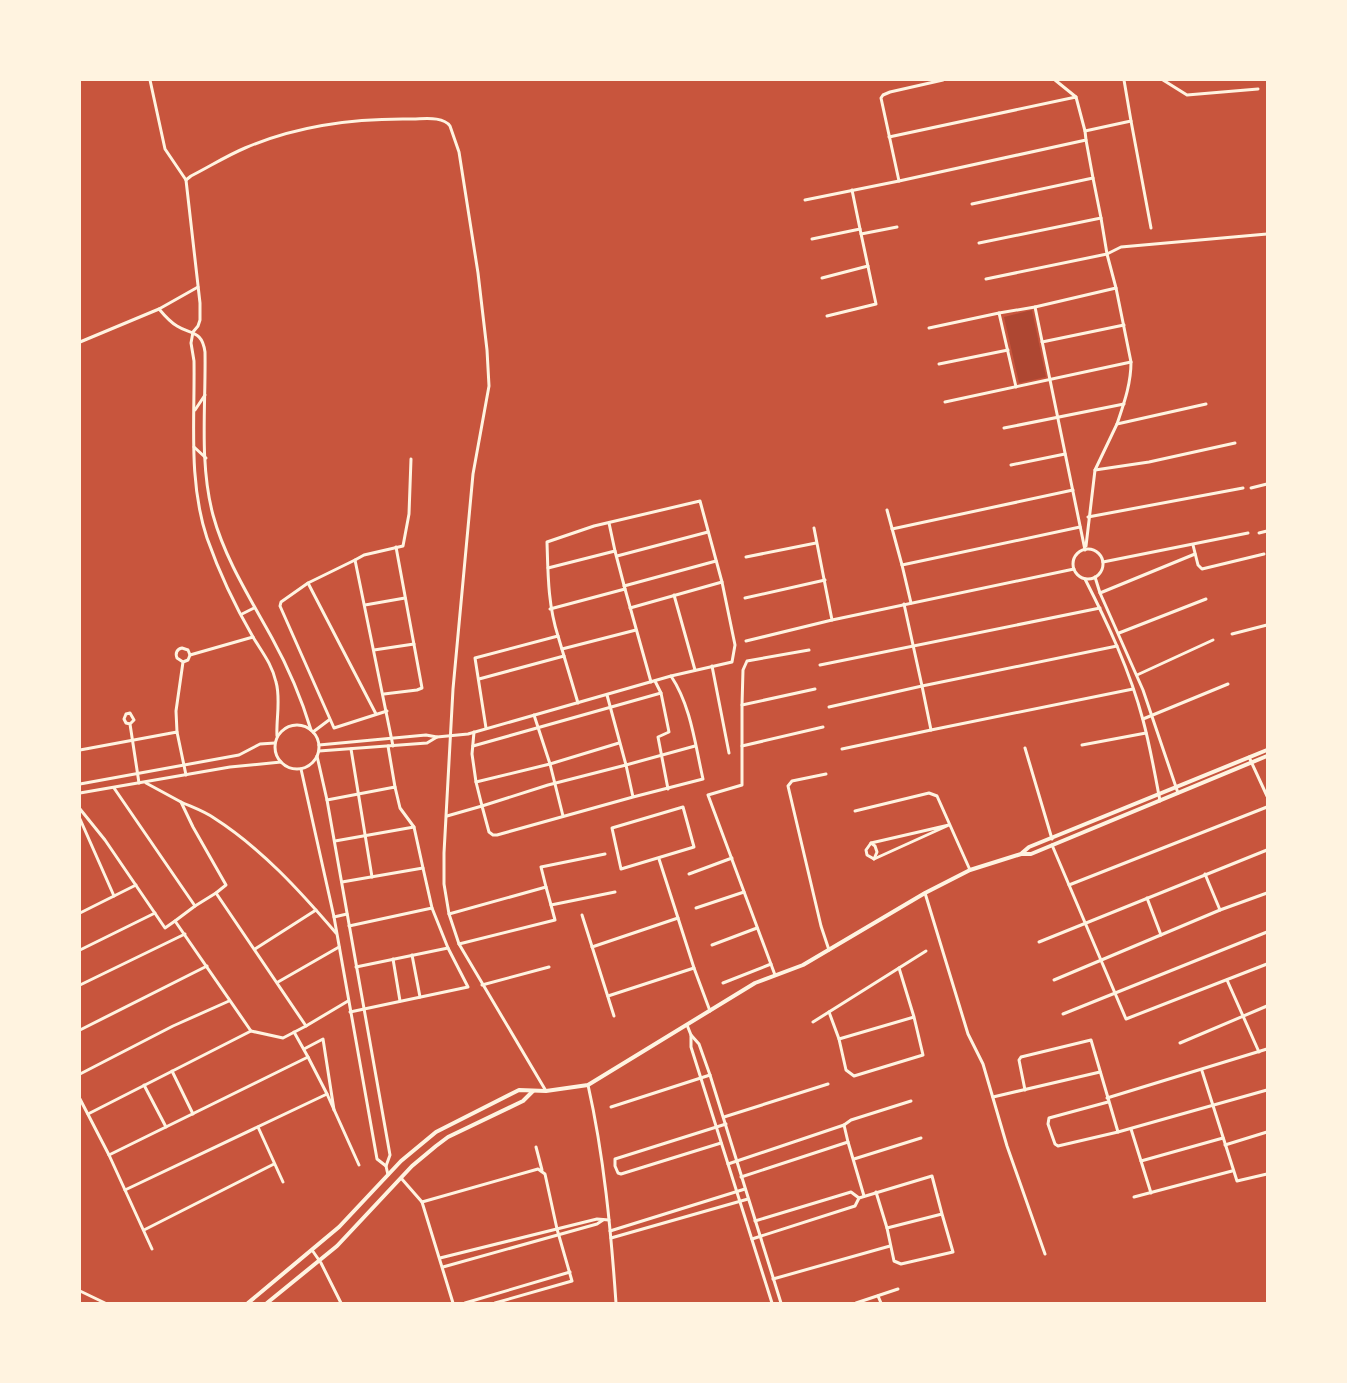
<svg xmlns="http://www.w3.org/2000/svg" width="1347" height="1383" viewBox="0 0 1347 1383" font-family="'Exo 2',sans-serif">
<rect width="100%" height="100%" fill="#c8553d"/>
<path fill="#ae4732" d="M1032 310 1046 377 1019 383 1004 317Z"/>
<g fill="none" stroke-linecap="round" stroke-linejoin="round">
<g stroke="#fff3e0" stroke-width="3">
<path d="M150 80 165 149 186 180 200 303V320L198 326 193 332 191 343 194 361C195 420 188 481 207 538 219 572 235 606 253 637 262 652 272 664 276 682 281 699 276 719 277 736"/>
<path d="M943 80 890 92 883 95 881 98 899 181 1086 140 1085 131 1131 121 1124 80"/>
<path d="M1055 80 1076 97"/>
<path d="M1163 80 1187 95 1258 89"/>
<path d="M1131 121 1151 228"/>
<path d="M889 137 1076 97 1085 131"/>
<path d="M186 180 191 176C209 167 226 156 245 148 298 125 356 118 413 119 424 119 443 116 450 126L459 152 478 273 487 350 489 386 473 474 453 689 444 853V884L449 914 546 887 541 867 605 854"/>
<path d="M805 200 899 181"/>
<path d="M972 204 1093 178 1086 140"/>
<path d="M861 234 897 227"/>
<path d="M812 239 860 229 852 190"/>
<path d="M979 243 1101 218 1093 178"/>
<path d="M822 278 868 266"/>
<path d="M986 279 1107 254 1101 218"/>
<path d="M1116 288 1131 362C1131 384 1124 403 1117 424"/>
<path d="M159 309C164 315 170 322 177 326 191 335 202 330 205 352 206 406 199 462 213 515 225 559 250 598 272 638 288 667 301 697 311 730"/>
<path d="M999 313 1035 307"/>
<path d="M827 316 876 304 860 229"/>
<path d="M929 328 999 313 1016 387"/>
<path d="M80 342 159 309 198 287"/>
<path d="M1042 342 1124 325"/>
<path d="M939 364 1008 350"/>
<path d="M945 402 1131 362"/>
<path d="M195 410 205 395"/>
<path d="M1004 428 1124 404"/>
<path d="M194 447 206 458"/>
<path d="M1011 465 1065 454"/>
<path d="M1095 470 1149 462 1235 443"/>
<path d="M1251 488 1267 484"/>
<path d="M887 510 902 565 1080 527"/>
<path d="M1088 517 1243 488"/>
<path d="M892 529 1073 490"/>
<path d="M1259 533 1267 531"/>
<path d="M1193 545 1198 565 1202 569 1264 554"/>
<path d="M1086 546 1095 470 1117 424 1206 404"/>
<circle cx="1088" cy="564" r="15"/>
<path d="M1085 550 1035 307 1116 288 1107 254 1121 247 1267 234"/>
<path d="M617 556 708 532"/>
<path d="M746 557 816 543"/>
<path d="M355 560 308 583 281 602 280 606 334 728 387 711"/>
<path d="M1103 562 1248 533"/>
<path d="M902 565 911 603"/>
<path d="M548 568 615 551 609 523"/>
<path d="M1095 577 1100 593 1143 690 1178 793"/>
<path d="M1085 579C1108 624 1130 671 1143 720 1150 746 1155 774 1160 801"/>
<path d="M308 583 376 714"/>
<path d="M624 586 716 561"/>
<path d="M625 589 651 682"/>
<path d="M1100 593 1195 554"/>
<path d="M674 595 695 670"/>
<path d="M745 598 825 580"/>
<path d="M365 605 405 598"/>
<path d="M630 608 722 582"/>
<path d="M550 609 625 589 615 551"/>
<path d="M242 614 254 608"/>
<path d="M832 620 1074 569"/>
<path d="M1119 633 1206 599"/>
<path d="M1232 634 1267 625"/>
<path d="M558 636C548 605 548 575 547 542L594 526 700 501 722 582 735 645 732 662 671 676"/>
<path d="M746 641 832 620 814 528"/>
<path d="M1117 646 922 686 931 730 1133 689"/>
<path d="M562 649 636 630"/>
<path d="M374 650 414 644"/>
<path d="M190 655 253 637"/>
<path d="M820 665 1100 608"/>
<path d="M712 666 729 753"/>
<path d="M1137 675 1213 640"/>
<path d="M479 679 564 656"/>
<path d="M655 681 661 693"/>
<path d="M384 694 417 690 422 688 396 547"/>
<path d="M607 695 626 765 695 746"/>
<path d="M742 705 743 670 747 661 809 650"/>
<path d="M829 707 922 686 904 604"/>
<path d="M534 715 550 764 563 816"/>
<path d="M1143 719 1228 684"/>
<path d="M130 724 134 720 130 713 126 714 124 719 126 723 130 724 139 783"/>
<circle cx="297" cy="747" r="22"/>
<path d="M486 728 475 658 558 636 578 703"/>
<path d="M177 732 176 711 183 662 177 658C175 653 177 649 182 648L188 650 190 655 188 660 183 662"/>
<path d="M313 732 329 720"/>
<path d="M474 732 472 754 476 782"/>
<path d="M319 745 426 735 437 737 468 734 671 676C691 706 695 744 703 779L633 797 626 765 548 785 482 806 489 832 493 835H497L633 797"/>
<path d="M1082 745 1146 733"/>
<path d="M388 746 395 787"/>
<path d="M393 746 355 560 364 555 403 546 409 514 411 459"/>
<path d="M473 746 661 693 669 732 658 737 668 789"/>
<path d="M742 746V705L815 689"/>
<path d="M1025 748 1052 839"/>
<path d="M351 749 372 877"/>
<path d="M842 749 931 730"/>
<path d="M80 750 177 732 186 775"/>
<path d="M319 751 427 743 437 737"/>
<path d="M317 756 327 800 390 1155 386 1166 388 1175"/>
<path d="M1249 757 1267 796"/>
<path d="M301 769 334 917 377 1159 386 1166"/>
<path d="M826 774 792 781 788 786 821 926 829 950"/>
<path d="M146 783 181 802"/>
<path d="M80 784 239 755 260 744 275 743"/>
<path d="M114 788 195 906 175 921 251 1031 283 1038 306 1026"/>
<path d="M80 793 230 767 281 762"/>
<path d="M327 800 395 787 400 808 414 827"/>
<path d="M683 807 694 847 621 869 612 828Z"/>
<path d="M80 809 105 840 165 928 175 921"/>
<path d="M855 811 929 793 937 796 970 870"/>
<path d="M447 816 482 806 476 782 550 764 619 743"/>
<path d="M80 819 114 896 80 913"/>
<path d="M949 825 874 859 867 855 866 850 871 843Z"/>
<path d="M335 841 414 827 423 868"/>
<path d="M871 843 875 846 877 852 874 859"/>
<path d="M1052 845 1126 1019 1267 964"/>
<path d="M689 874 732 858"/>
<path d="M1205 874 1220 910"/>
<path d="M342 882 423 868 432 908 349 926"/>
<path d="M1069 885 1267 807"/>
<path d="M546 887 551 905"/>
<path d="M925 893 968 1034 983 1064 1007 1146 1045 1254"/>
<path d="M114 896 136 885"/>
<path d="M1147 898 1161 935"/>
<path d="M195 906 216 893"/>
<path d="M432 908 448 948"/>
<path d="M696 908 744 892"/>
<path d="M449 914 459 944 555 920 551 905 615 892"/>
<path d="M582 915 614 1016"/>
<path d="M334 917 347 914"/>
<path d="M336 933C300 891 261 848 214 818 204 811 192 807 181 802L193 827 226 885 216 893 306 1026 348 1001"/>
<path d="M1039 942 1267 850"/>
<path d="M459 944 546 1091"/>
<path d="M712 945 757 928"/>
<path d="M592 947 678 918 659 859"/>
<path d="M255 949 316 910"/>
<path d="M80 950 155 913"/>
<path d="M412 955 420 997"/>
<path d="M393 959 400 1001"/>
<path d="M694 968 710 1011"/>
<path d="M899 968 914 1017 839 1039 846 1070 854 1076 923 1055 914 1017"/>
<path d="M775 975 708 795 742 785V746L823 727"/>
<path d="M1054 980 1220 910 1267 893"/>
<path d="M1227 980 1259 1052"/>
<path d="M278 982 339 947"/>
<path d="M723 983 771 964"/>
<path d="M80 985 185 934"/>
<path d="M482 985 549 967"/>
<path d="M608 996 694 968 678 918"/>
<path d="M350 1012 468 987 448 948 356 967"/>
<path d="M829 1012 839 1039"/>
<path d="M1063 1014 1267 932"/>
<path d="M813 1022 926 951"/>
<path d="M687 1025 691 1035 699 1044 710 1075 781 1303"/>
<path d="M80 1030 207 966"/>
<path d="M691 1035V1047L772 1303"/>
<path d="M1180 1043 1267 1006"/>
<path d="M304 1049 323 1039 334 1110"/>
<path d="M172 1071 193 1114"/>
<path d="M1202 1071 1237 1181 1267 1174"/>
<path d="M80 1074 173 1026 229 1001"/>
<path d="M144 1085 166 1127"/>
<path d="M588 1085C604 1156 611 1231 616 1303"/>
<path d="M1025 1090 1019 1060 1021 1057 1091 1040 1118 1132 1267 1090"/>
<path d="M327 1094 359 1165"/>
<path d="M993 1097 1100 1072"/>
<path d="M1107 1098 1267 1049"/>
<path d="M80 1099 109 1155 152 1249"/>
<path d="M1108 1102 1049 1118 1048 1124 1055 1144 1058 1146 1118 1132"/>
<path d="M611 1107 710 1075"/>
<path d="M88 1114 251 1031"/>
<path d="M724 1117 828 1084"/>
<path d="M844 1125 851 1120 911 1101"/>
<path d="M258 1127 283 1182"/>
<path d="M1131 1129 1151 1193"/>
<path d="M848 1142 864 1196"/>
<path d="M721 1143 621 1174 618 1173 615 1166V1159L726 1124"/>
<path d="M1225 1145 1267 1132"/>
<path d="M536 1147 542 1170"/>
<path d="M109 1155 308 1057 294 1032"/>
<path d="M854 1159 921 1138"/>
<path d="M1141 1161 1223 1138"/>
<path d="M728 1164 844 1125 848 1142 741 1177"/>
<path d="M401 1178 422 1202 538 1169 545 1174 557 1229 572 1281 495 1303"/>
<path d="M125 1190 327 1094 308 1057"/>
<path d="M876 1192 887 1228"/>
<path d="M1134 1197 1232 1171"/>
<path d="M422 1202 453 1303"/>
<path d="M755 1221 851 1192 859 1198"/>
<path d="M144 1230 274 1164"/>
<path d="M610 1231 745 1189"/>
<path d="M611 1238 748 1199"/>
<path d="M752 1239 855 1206 859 1198 932 1176 942 1214 887 1228 894 1261 901 1264 953 1252 942 1214"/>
<path d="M312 1250 321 1263 341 1303"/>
<path d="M440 1258 597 1219 609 1220"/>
<path d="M443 1267 597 1224 603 1220"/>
<path d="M773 1279 890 1246"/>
<path d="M80 1291 105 1303"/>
<path d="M878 1296 881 1303"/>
<path d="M465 1303 570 1272"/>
<path d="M856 1303 898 1289"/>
</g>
<g stroke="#fff3e0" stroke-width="4">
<path d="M1022 853 1029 847 1267 750"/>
<path d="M248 1303 339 1227 401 1161 436 1132 519 1090 546 1091 588 1085 755 983 803 965 925 893 970 870 1021 854H1031L1267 756"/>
<path d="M267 1303 337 1246 412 1166 436 1146 448 1137 523 1101 533 1091"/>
</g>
</g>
<rect width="1347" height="1383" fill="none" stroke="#fff3e0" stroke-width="162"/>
</svg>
